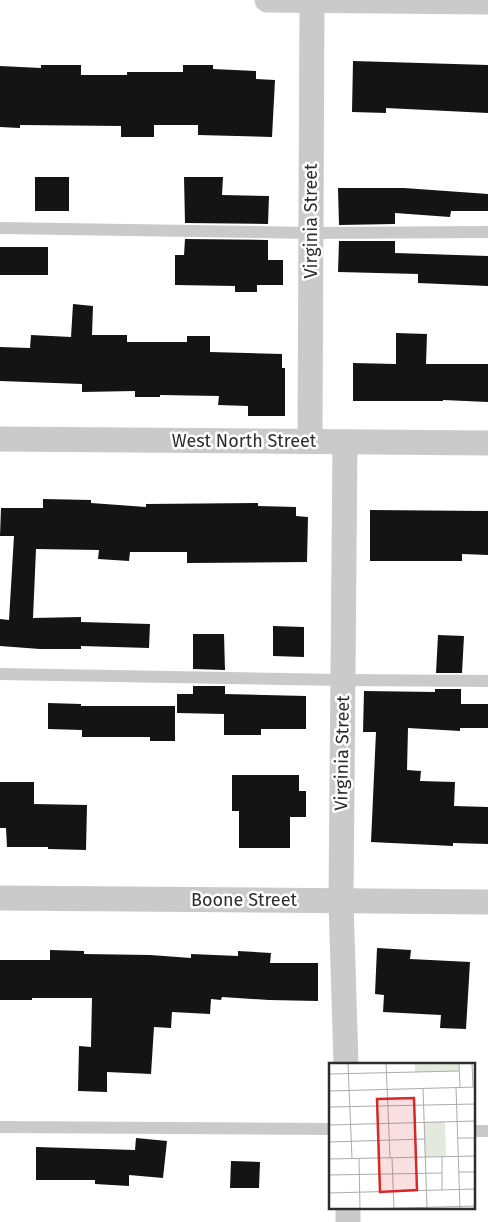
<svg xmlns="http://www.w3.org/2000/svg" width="488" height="1222" viewBox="0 0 488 1222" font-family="'Fira Sans',sans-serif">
<rect width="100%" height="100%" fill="#fff"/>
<g fill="#141414">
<path d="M353 61 488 65V113L386 108V113L352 112Z"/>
<path d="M41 65H81V75H127V72H183V65H213V69L256 71V79L275 80 272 137 198 135V125H154V137H121V126L20 125V128L0 127V66L41 68Z"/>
<rect x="35" y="177" width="34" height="34"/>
<path d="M184 177H223L222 195 269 196 268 224 185 223Z"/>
<path d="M338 188H404L488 194V211H451L450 217 395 213V224L339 225Z"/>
<path d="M185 239 268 240V260H283V285H257V292H235V286L175 285V255H184Z"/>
<path d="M339 241H395V253L488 256V286L418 283V274L338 272Z"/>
<rect x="0" y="247" width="48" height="28"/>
<path d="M73 304 93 306 92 335H127V342H187V336H210V352L282 354V368H285V416H248V406L218 405 219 396 160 395V397H135V391L82 392V384L0 381V347L30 348 31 335 71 337Z"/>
<path d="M396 333 427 334 426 364H488V402L443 400V401H353V363L396 364Z"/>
<path d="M43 499 91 500V503L146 507V504L258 503V506L296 507V516L308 517 307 562 187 563V552H130L129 561 98 559 99 550 36 549 33 618 81 617V622L150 624 149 648 81 646V649H40L0 646V619L9 620 14 536H0L1 508H43Z"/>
<path d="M370 510 488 511V555L462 554V561H370Z"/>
<path d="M273 626 304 627V657L273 656Z"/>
<path d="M193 634H224L225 670 193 669Z"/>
<path d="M438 635 464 636 462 673H436Z"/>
<path d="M193 686H225V694L306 696V729H261V735H224V714L177 713V694H193Z"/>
<path d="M435 689H461V704H488V728H460V731L408 728 407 770 421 771 420 781 455 782 454 806 488 807V844L453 843V846L371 842 376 732H363L364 691 435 692Z"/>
<path d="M48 703 81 704V706H175V741H150V737H82V730L48 729Z"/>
<path d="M232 775H299V791H306V817H290V848H239V811H232Z"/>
<path d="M0 782H34V804L87 805 86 850 48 849V847H7L6 828H0Z"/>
<path d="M377 948 411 950 410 959 470 962 466 1029 440 1028 441 1015 383 1012 384 995 375 994Z"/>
<path d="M50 950 84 951V954L150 955 191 958V954L238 956V951L271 953 270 963H318V1001L269 1000 222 997 221 1000 211 999 210 1014 172 1012 171 1028 154 1027 151 1074 107 1072V1092L78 1091 79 1046 91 1047 92 998H32V1000H0V960H50Z"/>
<path d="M136 1138 167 1141 163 1178 129 1175V1186L95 1184V1180H36V1147L135 1150Z"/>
<path d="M231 1161 260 1162 259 1188H230Z"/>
</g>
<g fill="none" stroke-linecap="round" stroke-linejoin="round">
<g stroke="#cacaca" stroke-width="12">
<path d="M0 228 311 233 488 232"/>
<path d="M0 674 343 680 488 681"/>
<path d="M0 1127 330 1129"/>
<path d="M474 1131H488"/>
</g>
<g stroke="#cacaca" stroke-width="25">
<path d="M267 0 488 2"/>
<path d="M0 439 488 443"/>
<path d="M310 441 312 0"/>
<path d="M345 442 341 901 346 1064"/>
<path d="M0 898 488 902"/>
<path d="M348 1222V1208"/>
</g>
</g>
<g text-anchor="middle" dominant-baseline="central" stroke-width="5" stroke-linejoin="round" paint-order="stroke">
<g font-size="18" fill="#2d2d2d" stroke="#fff">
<text transform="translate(311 221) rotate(-90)">Virginia Street</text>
<text x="244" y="441">West North Street</text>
<text transform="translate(342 753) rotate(-89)">Virginia Street</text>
<text x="244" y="900">Boone Street</text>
</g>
</g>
<g transform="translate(329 1063)">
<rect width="146" height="146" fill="#fff"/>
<path d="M86 0H130V8L86 9ZM95 59H116L117 93 96 94Z" fill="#e3e9dc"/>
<path fill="none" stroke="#ababab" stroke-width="1" d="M19 0 23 96M57 0 61 94M130 0 131 24M143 0 144 24M0 11 130 8M127 24 131 146M94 25 98 146M0 28 147 24M0 44 147 41M0 62 147 58M129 75H147M0 79 96 76M113 93V110M63 95 65 146M0 96 147 93M30 96 31 146M130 109H147M0 112 113 110V127M0 130 147 126M37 146 147 143"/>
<path fill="#d62828" fill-opacity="0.15" stroke="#d62828" stroke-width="2.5" d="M85 35 88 127 51 129 48 36Z"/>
<rect width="146" height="146" fill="none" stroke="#2d2d2d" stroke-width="2.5"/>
</g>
</svg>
